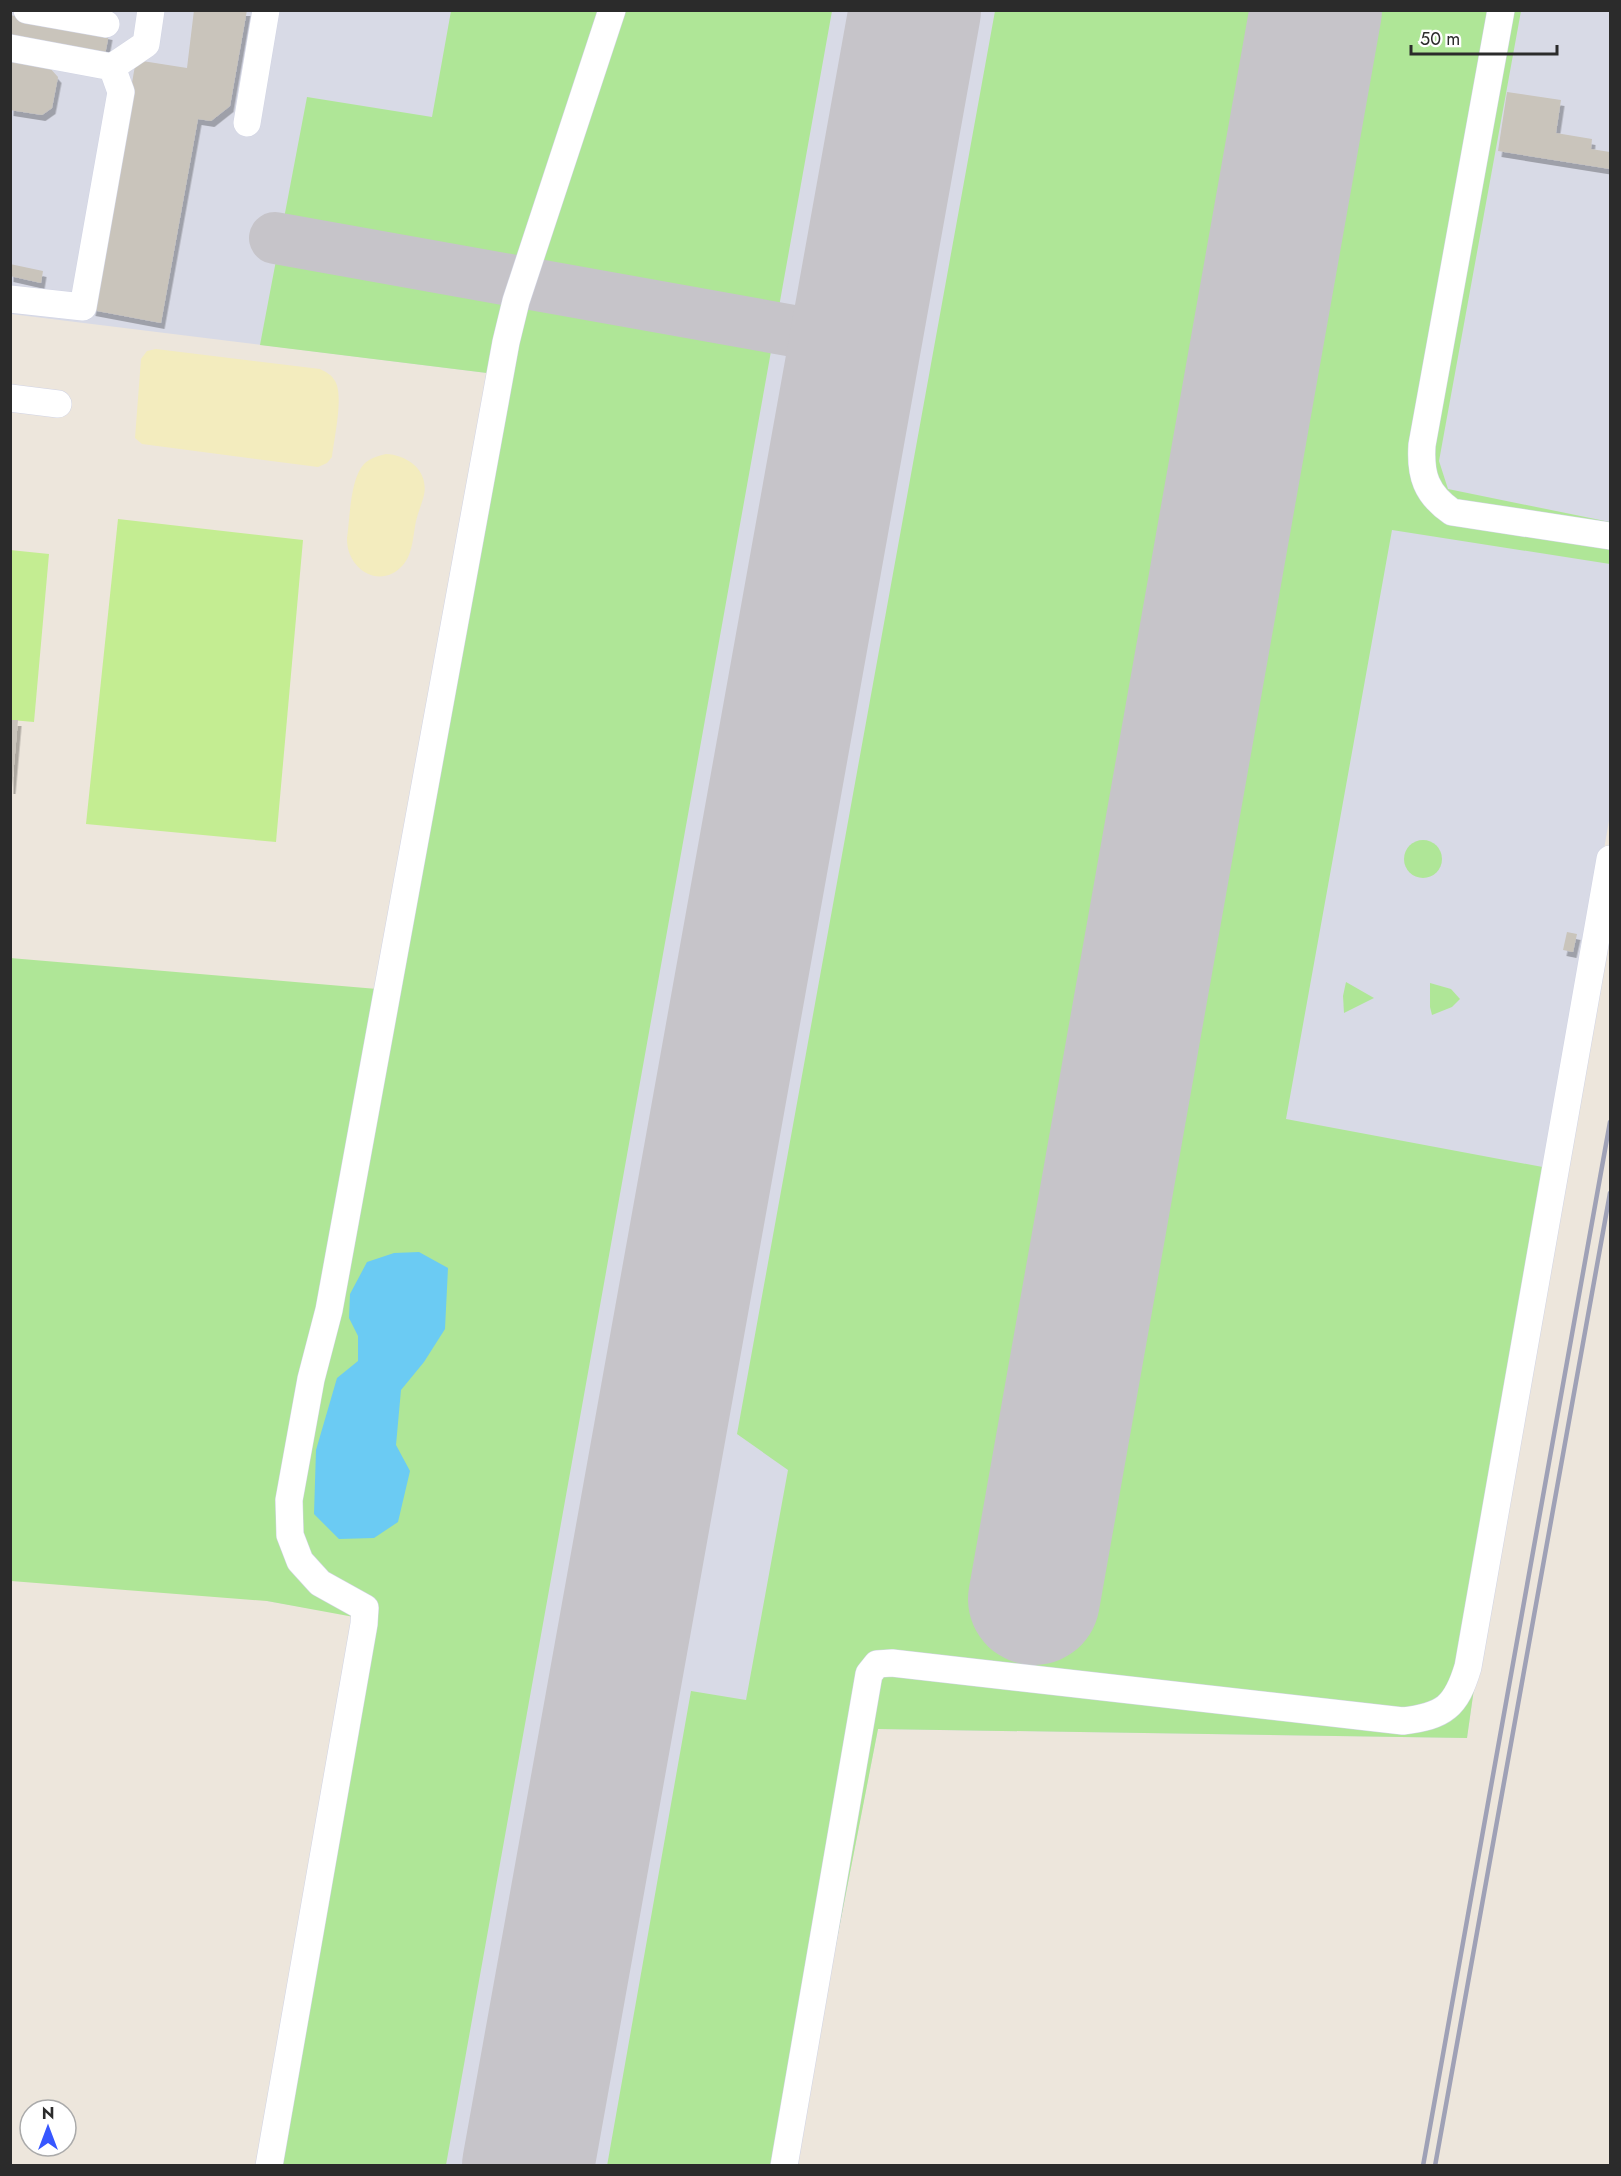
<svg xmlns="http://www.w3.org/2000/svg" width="1621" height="2176" viewBox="0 0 1621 2176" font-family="Jost,sans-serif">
<defs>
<filter id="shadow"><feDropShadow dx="3.5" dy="6" stdDeviation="0" flood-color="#0004"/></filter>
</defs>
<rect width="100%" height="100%" fill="#ede6dc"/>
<path fill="#d8dae6" d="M11 11H1610V815L1548 1168 1467 1738 878 1729 793 2165H261L353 1616 267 1601 487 373 11 314Z"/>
<g fill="#afe697">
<path d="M451 11H832L446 2165H261L354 1617 267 1601 11 1581 10 958 377 989 487 373 260 345 307 97 432 117Z"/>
<path d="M995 11H1521L1439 461 1448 489 1610 522V564L1392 530 1286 1119 1548 1168 1467 1738 878 1729 793 2165 607 2166 691 1691 746 1700 788 1470 737 1434Z"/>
<circle cx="1423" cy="859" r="19"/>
<path d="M1346 982 1374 998 1344 1013 1343 996Z"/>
<path d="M1430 983 1451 989 1460 999 1452 1007 1432 1015 1430 1007Z"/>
</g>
<g fill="#f3ecbe">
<path d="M156 349 320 369C326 372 332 375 335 381 344 395 334 439 332 457L327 463 318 467 142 444 135 438 141 359 147 351Z"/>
<path d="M386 454C407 455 429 470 424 495 422 504 418 512 416 521 413 535 413 554 403 565 380 591 346 569 347 538 350 518 350 479 364 464 370 458 378 456 386 454Z"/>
</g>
<g fill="#c4ed92">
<path d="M118 519 303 540 276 842 86 824Z"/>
<path d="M10 550 49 554 34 722 11 720Z"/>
</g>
<path fill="#6bcbf3" d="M419 1252 448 1268 445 1329 424 1362 401 1390 396 1445 410 1471 398 1522 374 1538 339 1539 314 1514 316 1450 337 1378 358 1361V1336L349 1318 350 1294 367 1262 394 1253Z"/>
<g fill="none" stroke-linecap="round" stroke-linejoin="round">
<path stroke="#c6c4c9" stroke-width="52" d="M275 238 855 342"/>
<g stroke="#c6c4c9" stroke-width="132">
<path d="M1034 1599 1316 10"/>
<path d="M528 2166 915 10"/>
</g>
</g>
<g fill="#c9c4bb" filter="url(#shadow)">
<path d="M194 10H247L230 106 211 121 198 119 161 323 92 310 136 60 187 68Z"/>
<path d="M10 15 109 34 105 55 10 38Z"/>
<path d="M12 61 49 67 58 77 52 108 42 115 10 110Z"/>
<path d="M1507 92 1561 100 1556 133 1592 139 1591 149 1610 152V169L1498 151Z"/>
<path d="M10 264 43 271 41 283 10 276Z"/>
<path d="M10 720H18L12 788H10Z"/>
<path d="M1567 932 1577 934 1573 952 1563 950Z"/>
</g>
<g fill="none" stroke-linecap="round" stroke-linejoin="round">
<defs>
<g id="minor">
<path d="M27 10 106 24"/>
<path d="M1501 10 1422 445C1420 475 1426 494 1452 512L1610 536"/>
<path d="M10 48 112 67 121 92 83 307 10 299"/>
<path d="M112 67 146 44 151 10"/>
<path d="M247 123 266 10"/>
<path d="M10 398 58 404"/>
<path d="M269 2166 364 1624 365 1608 320 1583 300 1561 290 1535 289 1500 311 1379 329 1310 506 342 516 301 612 10"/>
<path d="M784 2166 869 1674 877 1664 892 1663 1403 1721C1444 1716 1456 1707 1468 1667L1610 859"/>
</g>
</defs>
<use href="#minor" stroke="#d1d4e4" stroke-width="28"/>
<use href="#minor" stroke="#fff" stroke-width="27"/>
<g stroke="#9fa1b6" stroke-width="4.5">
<path d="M1423 2166 1610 1122"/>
<path d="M1435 2166 1610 1193"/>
</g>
</g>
<rect width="1621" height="2176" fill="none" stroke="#2b2b2b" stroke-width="24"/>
<g transform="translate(48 2128)"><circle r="28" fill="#ffffff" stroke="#aaaaaa" stroke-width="1.5"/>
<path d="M0-4.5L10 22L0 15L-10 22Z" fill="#3757ff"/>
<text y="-9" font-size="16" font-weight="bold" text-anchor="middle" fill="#2b2b2b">N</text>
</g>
<path d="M1411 45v9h146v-9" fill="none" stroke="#2b2b2b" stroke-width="3"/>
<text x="1420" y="45" font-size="18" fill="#2b2b2b" stroke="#ffffff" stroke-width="4.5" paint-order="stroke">50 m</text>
</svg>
